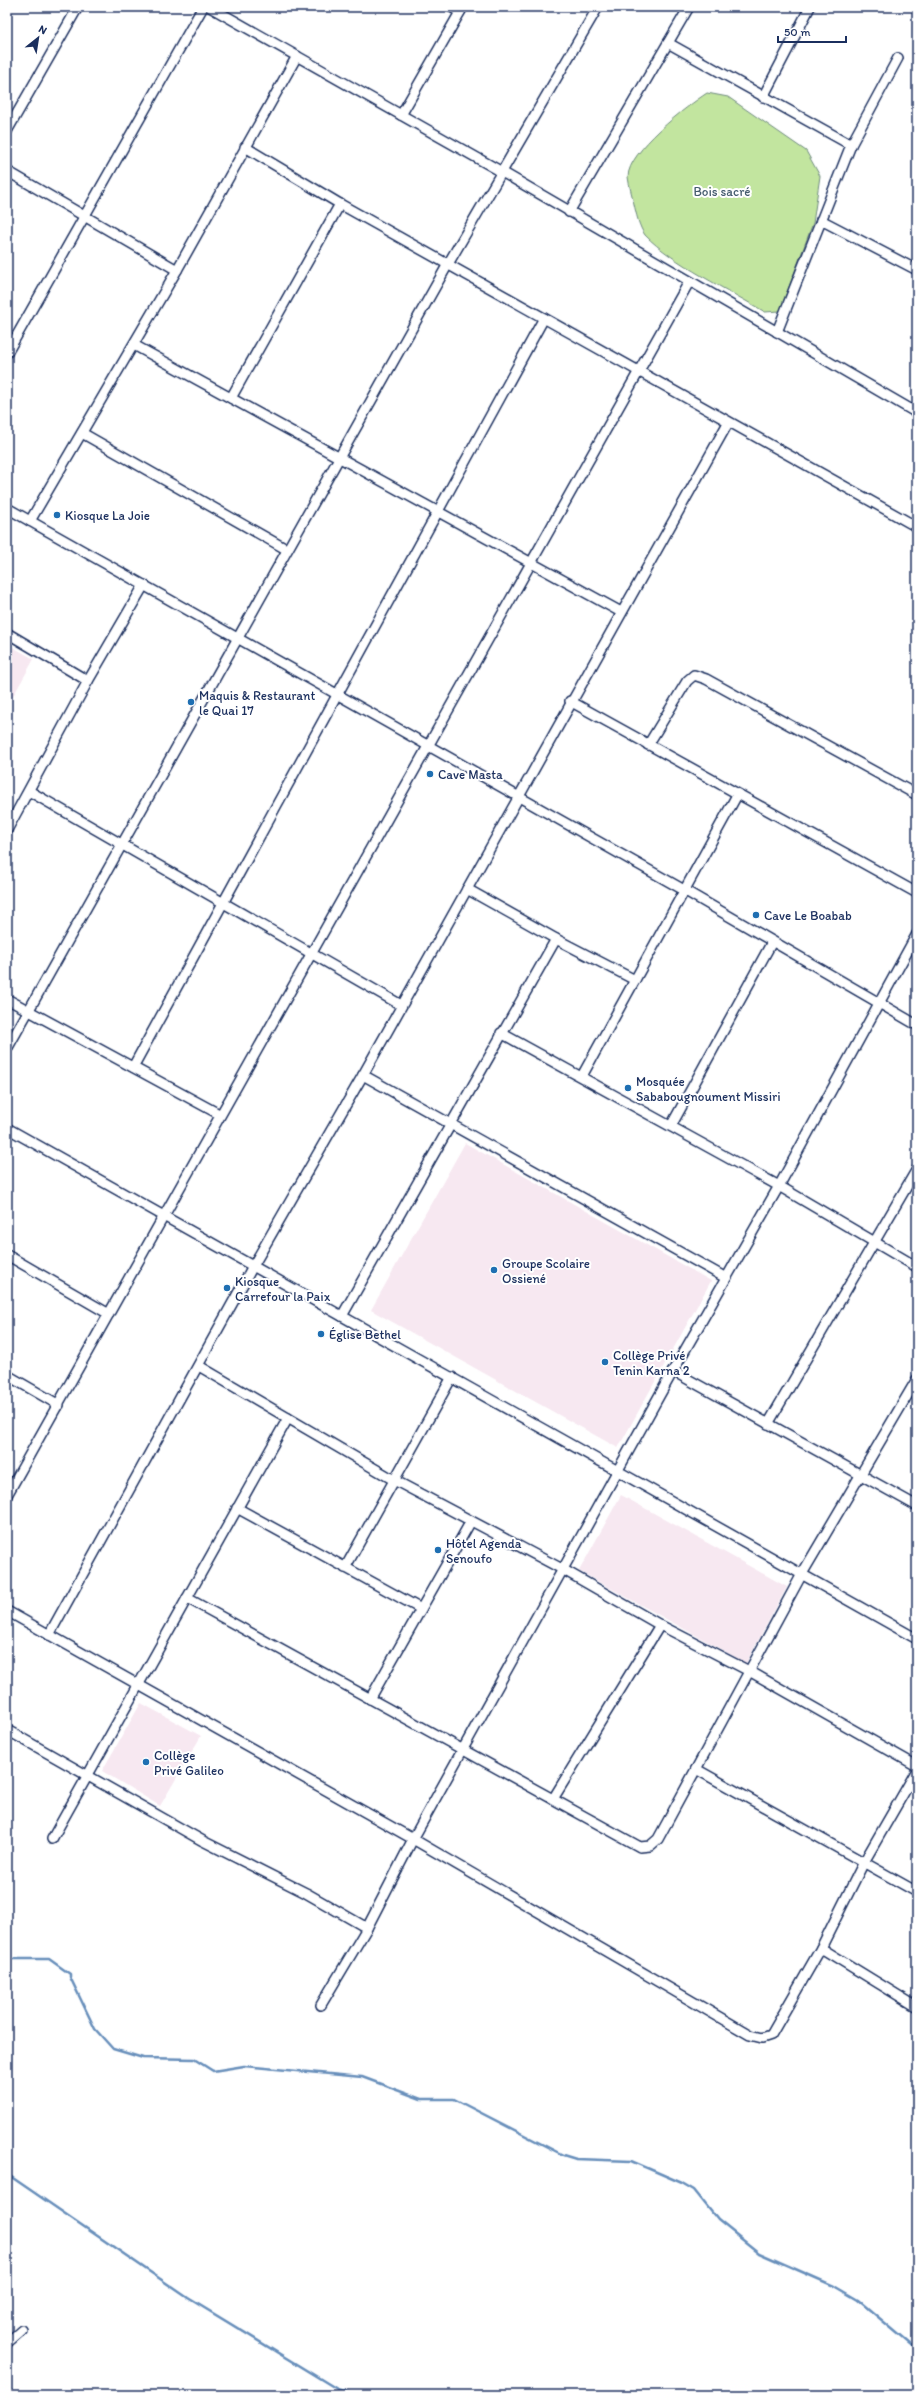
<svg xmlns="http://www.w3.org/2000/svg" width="924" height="2402" viewBox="0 0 924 2402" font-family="Itim,sans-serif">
<rect width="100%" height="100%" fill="#fff"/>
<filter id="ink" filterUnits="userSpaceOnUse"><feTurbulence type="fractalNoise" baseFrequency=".025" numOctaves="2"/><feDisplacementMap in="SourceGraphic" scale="8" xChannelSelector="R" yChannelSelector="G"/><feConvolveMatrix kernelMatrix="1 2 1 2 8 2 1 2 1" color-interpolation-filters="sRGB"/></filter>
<g filter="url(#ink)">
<g fill="#f7e8f1">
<path d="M7 644 34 659 7 707Z"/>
<path d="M465 1143 711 1281 618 1448 371 1310Z"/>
<path d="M621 1495 787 1587 746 1663 579 1571Z"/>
<path d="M141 1703 201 1736 160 1806 102 1771Z"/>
</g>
<path fill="#c2e59f" stroke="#6e8a7e" d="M707 93 728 97 806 151 820 176 813 223 780 311 765 312C730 291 672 263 645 235 639 227 636 213 634 204 632 195 629 185 628 177 628 151 687 106 707 93Z"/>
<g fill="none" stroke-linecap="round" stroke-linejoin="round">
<g stroke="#688fbb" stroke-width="2.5">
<path d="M7 1959H49L70 1974V1977L95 2029 113 2049 143 2058 194 2059 213 2071 244 2066 362 2077 421 2099H454L563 2155 576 2159 631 2161 682 2183 694 2190 718 2220 759 2253 834 2286 858 2300 917 2350"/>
<path d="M7 2174 188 2298 337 2389 356 2395"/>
</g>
<defs>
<g id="street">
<path d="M210 7 502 172 917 413"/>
<path d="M451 7 460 12"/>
<path d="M668 43 851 145"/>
<path d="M763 97 810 7"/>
<path d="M401 115 463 7"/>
<path d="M7 131 78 7"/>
<path d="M245 147 340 204 917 527"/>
<path d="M7 171 177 270"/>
<path d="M569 212 689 7"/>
<path d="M821 220 917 270"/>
<path d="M777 332 851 145 898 58"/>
<path d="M134 345 621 612"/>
<path d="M7 353 203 7"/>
<path d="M231 398 340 204"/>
<path d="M82 433 286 549"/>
<path d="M7 508 684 890 917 1025"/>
<path d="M30 521 177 270 297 56"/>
<path d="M7 633 88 681"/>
<path d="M570 701 917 893"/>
<path d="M648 745 687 681 694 675 706 679 917 795"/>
<path d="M29 791 401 1005"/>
<path d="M7 830 88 681 144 585"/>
<path d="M467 889 556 939 635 980"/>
<path d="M7 999 219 1114"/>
<path d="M501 1033 779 1186 917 1267"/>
<path d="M7 1049 448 264 598 7"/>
<path d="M133 1067 544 318"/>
<path d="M363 1075 726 1278"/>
<path d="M582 1076 737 795"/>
<path d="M671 1126 772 942"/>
<path d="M7 1128 917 1639"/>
<path d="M7 1255 109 1314"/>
<path d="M342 1316 556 939"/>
<path d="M199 1366 394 1480 564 1570 660 1625 751 1672 917 1766"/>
<path d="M673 1371 917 1506"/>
<path d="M7 1375 59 1405"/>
<path d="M768 1424 917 1169"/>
<path d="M7 1495 689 282"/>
<path d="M237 1508 421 1609"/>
<path d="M345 1568 452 1377"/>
<path d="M187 1598 640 1847 650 1846 658 1839 802 1574 917 1379"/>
<path d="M7 1611 413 1839 750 2035 762 2038 771 2035 821 1948 864 1862 917 1770"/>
<path d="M49 1635 253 1266 363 1075 728 423"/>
<path d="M370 1699 471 1521"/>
<path d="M7 1730 203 1841 306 1893 367 1928"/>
<path d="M696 1769 917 1892"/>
<path d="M553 1799 660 1625"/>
<path d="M52 1839 288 1418"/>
<path d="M821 1948 917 2007"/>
<path d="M321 2005 367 1928 413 1839 673 1371 779 1186 917 934"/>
<path d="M7 2343 22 2330"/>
</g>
</defs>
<use href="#street" stroke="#1b2f5e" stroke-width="12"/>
<use href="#street" stroke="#fff" stroke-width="9"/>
</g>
</g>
<g fill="#1f6fb2" stroke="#fff" stroke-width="1.5">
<circle cx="57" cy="515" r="4"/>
<circle cx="191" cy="702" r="4"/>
<circle cx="430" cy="774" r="4"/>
<circle cx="756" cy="915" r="4"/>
<circle cx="628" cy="1088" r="4"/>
<circle cx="494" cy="1270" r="4"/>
<circle cx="227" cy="1288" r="4"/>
<circle cx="321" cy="1334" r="4"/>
<circle cx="605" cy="1362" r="4"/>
<circle cx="438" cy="1550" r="4"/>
<circle cx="146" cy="1762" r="4"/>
</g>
<g text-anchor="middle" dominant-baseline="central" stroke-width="4" stroke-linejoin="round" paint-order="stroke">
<g font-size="13" fill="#455c6e" stroke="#fff">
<text x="722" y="191">Bois sacré</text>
</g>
<g font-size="13" fill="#1b2f5e" stroke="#fff" text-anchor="start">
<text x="65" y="515">Kiosque La Joie</text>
<text x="199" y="695">Maquis &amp; Restaurant<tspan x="199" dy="15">le Quai 17</tspan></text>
<text x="438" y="774">Cave Masta</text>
<text x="764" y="915">Cave Le Boabab</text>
<text x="636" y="1081">Mosquée<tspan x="636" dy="15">Sababougnoument Missiri</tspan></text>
<text x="502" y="1263">Groupe Scolaire<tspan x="502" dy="15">Ossiené</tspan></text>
<text x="235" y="1281">Kiosque<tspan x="235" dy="15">Carrefour la Paix</tspan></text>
<text x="329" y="1334">Église Bethel</text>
<text x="613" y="1355">Collège Privé<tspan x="613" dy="15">Tenin Karna 2</tspan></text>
<text x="446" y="1543">Hôtel Agenda<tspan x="446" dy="15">Senoufo</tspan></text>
<text x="154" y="1755">Collège<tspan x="154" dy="15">Privé Galileo</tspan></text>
</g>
</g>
<rect width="924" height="2402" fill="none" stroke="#fff" stroke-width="24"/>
<rect x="12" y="12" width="900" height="2378" fill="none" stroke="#1b2f5e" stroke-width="1.5" filter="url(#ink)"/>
<g transform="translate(38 38) rotate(30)" stroke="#ffffff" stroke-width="3" paint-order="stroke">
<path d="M0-3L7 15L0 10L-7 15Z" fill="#1b2f5e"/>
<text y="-6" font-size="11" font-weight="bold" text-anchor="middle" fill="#1b2f5e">N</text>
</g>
<path d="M778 36v6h68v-6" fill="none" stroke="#1b2f5e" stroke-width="2"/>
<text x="784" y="36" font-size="12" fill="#1b2f5e" stroke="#ffffff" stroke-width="3" paint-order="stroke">50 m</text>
</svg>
